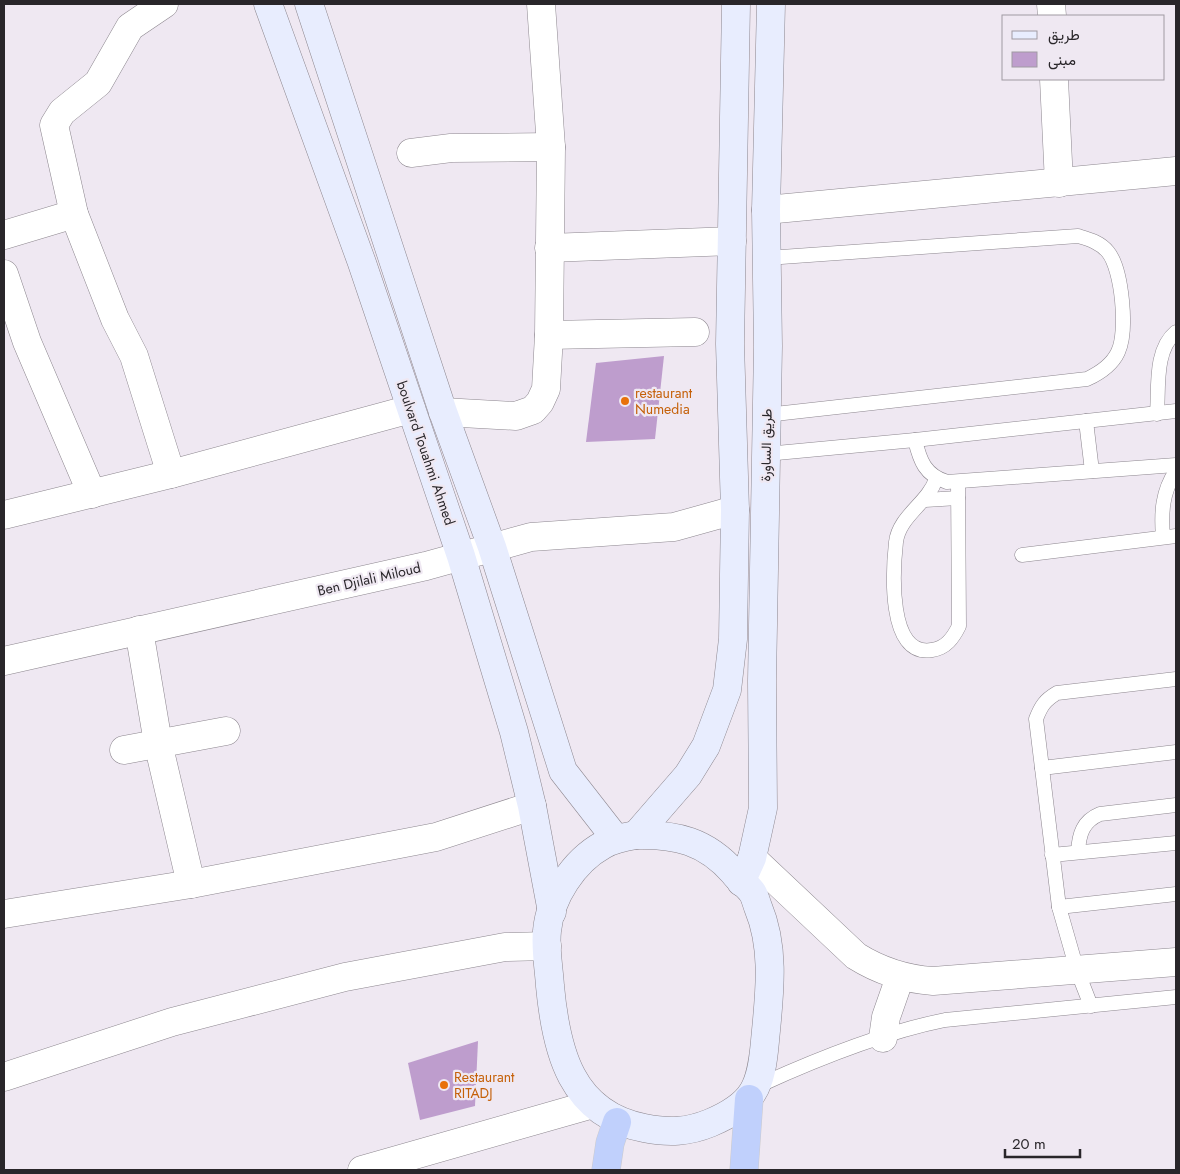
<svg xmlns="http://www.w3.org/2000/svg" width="1180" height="1174" viewBox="0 0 1180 1174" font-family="Jost,Vazirmatn,sans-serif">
<rect width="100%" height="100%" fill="#efe8f2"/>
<g fill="#be9dcd">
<path d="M664 356 655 439 586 442 596 363Z"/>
<path d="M478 1041 475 1106 420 1120 408 1063Z"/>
</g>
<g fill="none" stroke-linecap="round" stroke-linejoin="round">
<defs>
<g id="service">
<path d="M1157 414C1159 388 1154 350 1176 332"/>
<path d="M766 415 1087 379C1100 373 1112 365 1118 352 1128 331 1122 269 1108 252 1100 242 1088 239 1078 236L767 258"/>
<path d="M1086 421 1092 471"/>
<path d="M915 440C920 461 925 475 947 482L1176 465"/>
<path d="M766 454 915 440 1176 411"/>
<path d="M936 479C928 503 899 516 896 542 893 569 887 658 932 650 946 648 953 638 959 626L958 482"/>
<path d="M925 500 958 498"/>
<path d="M1163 537C1161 513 1162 492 1176 471"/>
<path d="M1022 555 1176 536"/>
<path d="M1042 768 1176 752"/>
<path d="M1078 852C1079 834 1083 821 1100 814L1176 805"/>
<path d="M1052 855 1176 843"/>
<path d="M1059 907 1176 894"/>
<path d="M1091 1006 1077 970 1059 907 1036 719C1041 706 1045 700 1057 693L1176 679"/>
<path d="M758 1086C817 1059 881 1033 945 1020L1176 997"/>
</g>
<g id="minor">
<path d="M164 4 130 27 98 83 62 112 54 125 74 214 115 319 134 356 171 474"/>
<path d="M541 4 551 147 549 335"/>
<path d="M1051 4 1052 16"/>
<path d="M1054 79 1059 183"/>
<path d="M411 153 451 148 551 147"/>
<path d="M766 210 1176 171"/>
<path d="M4 235 74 214"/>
<path d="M549 248 732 241"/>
<path d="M4 274 27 342 92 494"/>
<path d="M443 412 516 416 533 410 540 402 546 389 549 335 695 332"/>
<path d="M4 515 171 474 411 409"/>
<path d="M139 630 158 743 191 884"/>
<path d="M4 661 426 566 531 537 674 527 735 510"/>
<path d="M124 750 226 731"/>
<path d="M752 858 856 956C880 971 904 979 933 981L1176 962"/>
<path d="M4 914 191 884 436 837 532 806"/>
<path d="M883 1038 886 1017 900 977"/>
<path d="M4 1077 172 1022 345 977 505 947 547 946"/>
<path d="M362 1170 593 1104"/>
</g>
<g id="secondary">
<path d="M268 4 362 263 461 556 514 732 532 806 552 912"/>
<path d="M309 4 443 412 492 547 563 771 616 839"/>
<path d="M636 835 688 775 706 746 727 690 733 639 735 510 730 344 736 4"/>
<path d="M636 835C676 834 706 841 734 873 739 880 747 885 752 892 755 896 756 902 758 907 776 950 769 997 765 1041 761 1086 755 1104 710 1123 688 1132 669 1133 644 1128 571 1114 556 1051 550 986 549 969 545 948 547 931 550 897 574 861 603 845 613 839 624 837 636 835Z"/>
<path d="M741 882 752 858 763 808 762 681 768 346 766 210 771 4"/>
</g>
<g id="trunk">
<path d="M606 1170 610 1143 617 1122"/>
<path d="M744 1170 749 1099"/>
</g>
</defs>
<use href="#service" stroke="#8d878f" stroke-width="15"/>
<use href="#minor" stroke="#8d878f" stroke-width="29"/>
<use href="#secondary" stroke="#8d878f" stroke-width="29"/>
<use href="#trunk" stroke="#cccbcc" stroke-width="29"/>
<use href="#service" stroke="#fff" stroke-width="14"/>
<use href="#minor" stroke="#fff" stroke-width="28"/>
<use href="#secondary" stroke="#e8edfe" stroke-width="28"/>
<use href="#trunk" stroke="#c0d0fc" stroke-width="28"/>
</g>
<g fill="#e8710a" stroke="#efe8f2" stroke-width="2">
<circle cx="625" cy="401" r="5"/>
<circle cx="444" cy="1085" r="5"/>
</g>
<g text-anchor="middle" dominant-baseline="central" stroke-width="4.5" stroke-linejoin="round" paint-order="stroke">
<g font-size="14" fill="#c56008" stroke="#efe8f2" text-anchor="start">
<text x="635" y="393">restaurant<tspan x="635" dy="16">Numedia</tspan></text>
<text x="454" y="1077">Restaurant<tspan x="454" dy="16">RITADJ</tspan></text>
</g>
<g font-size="14" fill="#29262a" stroke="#efe8f2">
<text transform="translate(766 445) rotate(-89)">طريق الساورة</text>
<text transform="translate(426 453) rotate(71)">boulvard Touahmi Ahmed</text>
<text transform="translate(369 579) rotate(-13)">Ben Djilali Miloud</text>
</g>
</g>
<rect width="1180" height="1174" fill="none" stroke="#29262a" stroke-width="10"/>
<rect x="1002" y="15" width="162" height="65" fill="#efe8f2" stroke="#a09aa2"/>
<rect x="1012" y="31" width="25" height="8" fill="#e8edfe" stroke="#a09aa2"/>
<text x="1048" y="40" font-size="15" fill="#29262a">طريق</text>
<rect x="1012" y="52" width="25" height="15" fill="#be9dcd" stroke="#a09aa2"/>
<text x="1048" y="65" font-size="15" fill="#29262a">مبنى</text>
<path d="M1005 1149v8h75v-8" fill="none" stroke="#29262a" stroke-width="2.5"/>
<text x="1012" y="1149" font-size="15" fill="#29262a" stroke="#efe8f2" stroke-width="4" paint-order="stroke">20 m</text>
</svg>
